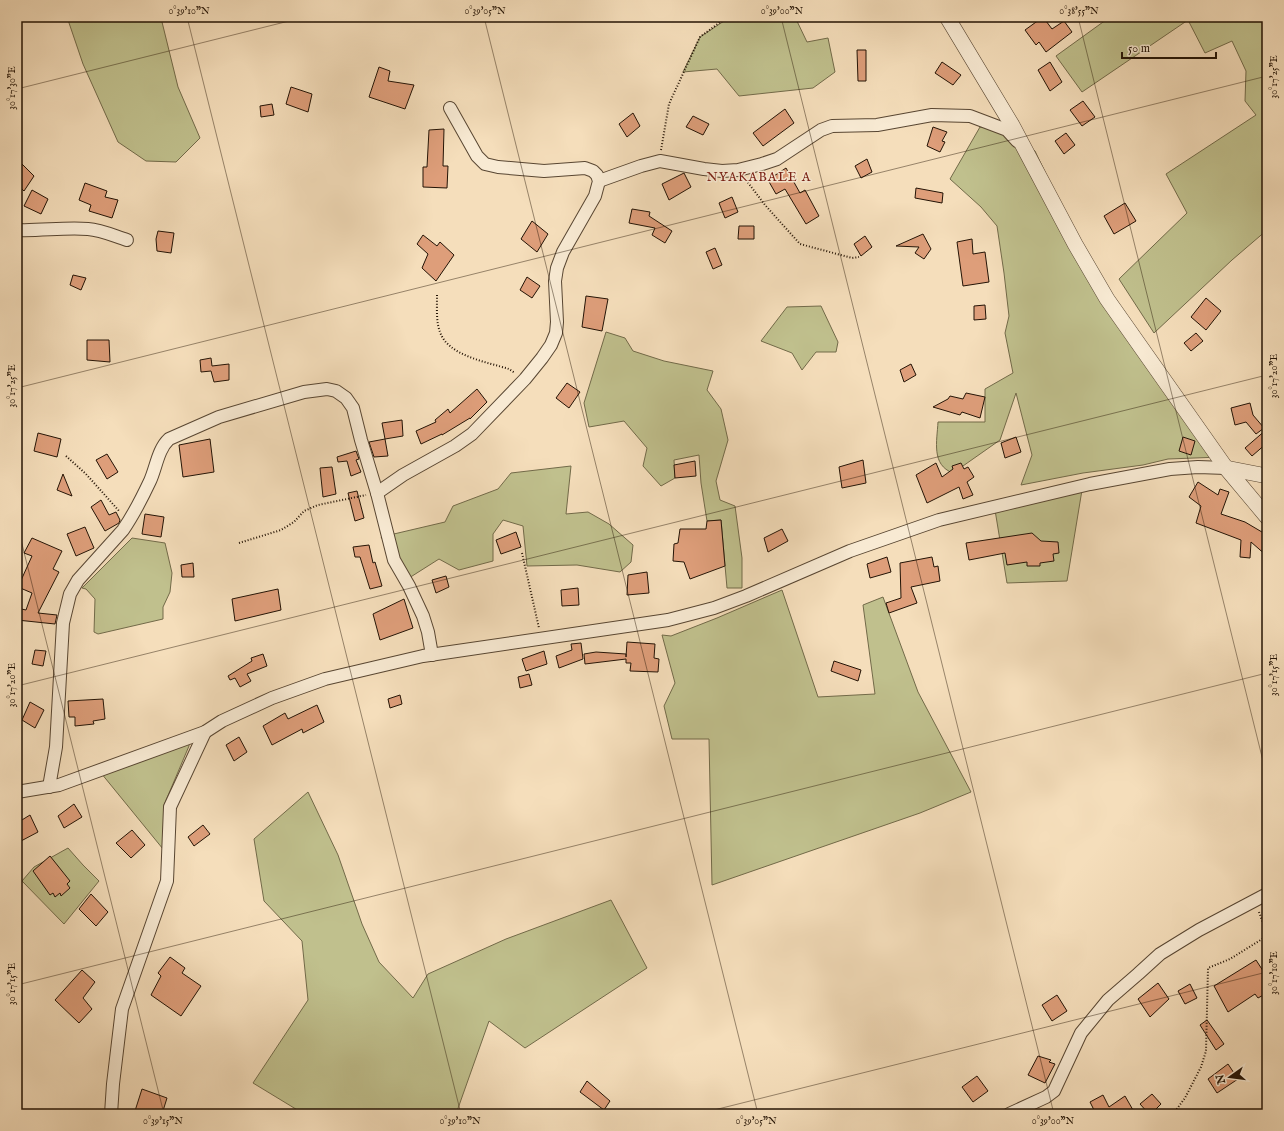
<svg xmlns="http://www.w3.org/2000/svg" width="1284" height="1131" viewBox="0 0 1284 1131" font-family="'IM FELL English',serif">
<rect width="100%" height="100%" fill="#f5debb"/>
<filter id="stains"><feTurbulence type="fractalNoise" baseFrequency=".005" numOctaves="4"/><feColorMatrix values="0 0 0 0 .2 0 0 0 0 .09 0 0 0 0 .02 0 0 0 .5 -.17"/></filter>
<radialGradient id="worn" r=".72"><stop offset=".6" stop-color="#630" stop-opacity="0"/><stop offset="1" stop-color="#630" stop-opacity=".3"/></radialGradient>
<g fill="#c0c08d" stroke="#726a49">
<path d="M67 17H167L162 22 178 87 200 138 176 162 146 161 118 142 83 64Z"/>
<path d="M730 17H795L807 42 828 38 835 72 813 88 739 96 717 69 683 72 700 37Z"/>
<path d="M1110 17H1267V230L1232 260 1154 333 1119 279 1187 213 1166 174 1256 115 1245 101 1246 71 1232 41 1205 53 1188 20 1082 92 1056 56Z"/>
<path d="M980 127H1000L1035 151 1062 208 1106 292 1221 457 1168 459 1143 465 1083 473 1021 485 1032 455 1016 393 1000 440 953 473C931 465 937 441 938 422H985V389L1013 373 1005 333 1009 316 1004 273 997 226 981 207 950 179Z"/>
<path d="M821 306 838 342 836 352H816L802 370 792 353 761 341 787 307Z"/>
<path d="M606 332 625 338 633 351 664 361 713 371 707 390 721 409 728 440 716 481 720 500 735 506 742 558V588H727L721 520 707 521 701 483 699 455 674 460 675 478 661 486 643 466 647 448 624 421 589 427 584 403Z"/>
<path d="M571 466 566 514 588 512 609 524 633 545 631 562 620 572 577 565 527 566 523 526 503 520 493 534V561L459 570 439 559 409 578 381 537 445 522 453 506 498 489 511 473Z"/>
<path d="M1082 490 1067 581 1007 583 995 510Z"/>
<path d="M132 538 165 543 172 573 170 592 163 607V619L98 634 94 632 95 599 86 589 82 588Z"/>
<path d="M782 590 818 697 875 694 863 605 883 597 918 692 971 792 920 813 712 885 709 739H672L664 706 675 683 662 635 671 636 717 618Z"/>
<path d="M189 741V746L164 805 163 849 101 773Z"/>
<path d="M308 792 338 855 362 924 379 962 413 998 428 974 506 939 611 900 647 968 525 1048 489 1021 456 1114H304L253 1083 308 1000 302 941 264 901 254 839Z"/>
<path d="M68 848 83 865 99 881 64 924 22 881 34 867Z"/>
</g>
<g fill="#de9e7a" stroke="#231305">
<path d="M1043 17 1052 29 1064 21 1072 32 1046 52 1039 42 1036 45 1025 30Z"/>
<path d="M857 50H866V81H858Z"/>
<path d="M942 62 961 75 953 85 935 73Z"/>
<path d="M1050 62 1062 82 1050 91 1038 70Z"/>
<path d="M379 67 390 71 388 81 414 85 405 109 369 97Z"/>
<path d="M291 87 312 94 308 112 286 104Z"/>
<path d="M1083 101 1095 117 1082 126 1070 110Z"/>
<path d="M272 104 274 115 261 117 260 106Z"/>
<path d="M785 109 794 123 763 146 753 133Z"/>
<path d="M633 113 640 126 627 137 619 124Z"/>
<path d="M693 116 709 124 703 135 686 127Z"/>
<path d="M933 127 947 132 942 141 945 142 940 152 927 146Z"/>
<path d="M444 129 443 166H448L447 188 423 187V167H427L429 130Z"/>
<path d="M1066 133 1075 145 1064 154 1055 141Z"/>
<path d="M17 159 34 176 24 191 17 184Z"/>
<path d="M867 159 872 172 861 178 855 166Z"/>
<path d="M786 168 800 193 805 190 819 216 806 224 785 189 776 194 768 180Z"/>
<path d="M684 173 691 187 669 200 662 184Z"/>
<path d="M85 183 107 191 105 197 118 200 112 218 89 211 91 205 79 200Z"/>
<path d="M916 188 943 193 942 203 915 198Z"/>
<path d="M32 190 48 199 41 214 24 206Z"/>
<path d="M732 197 738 212 725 218 719 203Z"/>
<path d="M1125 203 1136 221 1114 234 1104 216Z"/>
<path d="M632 209 650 212 649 216 672 231 665 243 652 235 655 228 629 223Z"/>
<path d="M532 221 548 234 537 252 521 239Z"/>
<path d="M739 226H754V239H738Z"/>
<path d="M158 231 174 233 171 253 157 251 156 239Z"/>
<path d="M923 234 931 249 924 259 915 253 919 247 896 246Z"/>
<path d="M423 235 437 246 440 242 454 255 436 281 422 268 428 254 417 244Z"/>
<path d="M865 236 872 247 861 256 854 244Z"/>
<path d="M972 239 973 254 985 252 989 282 963 286 957 242Z"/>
<path d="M715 248 722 265 713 269 706 252Z"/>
<path d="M73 275 86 278 81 290 70 285Z"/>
<path d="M527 277 540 286 532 298 520 290Z"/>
<path d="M586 296 608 299 602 331 582 327Z"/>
<path d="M1206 298 1221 311 1206 330 1191 317Z"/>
<path d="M985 305 986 319 974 320V306Z"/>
<path d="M1196 333 1203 341 1191 351 1184 343Z"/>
<path d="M87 340H109L110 362 87 360Z"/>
<path d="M211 358 212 366 229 364V380L214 382 211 371 201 372 200 360Z"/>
<path d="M911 364 916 375 904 382 900 370Z"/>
<path d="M567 383 580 392 569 408 556 398Z"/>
<path d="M477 389 487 402 470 419V418L442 435V434L421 444 416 431 436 422 435 420 448 409 450 413Z"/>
<path d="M966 393 985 397 980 418 962 412 960 415 933 407 948 399 950 396 963 399Z"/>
<path d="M1250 403 1253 415 1264 428 1256 434 1246 422 1235 425 1231 408Z"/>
<path d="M402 420 403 436 385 439 382 423Z"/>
<path d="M1267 429V443L1252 456 1245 448Z"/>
<path d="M38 433 61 439 57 457 34 451Z"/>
<path d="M1016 437 1021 452 1005 458 1001 443Z"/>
<path d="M1183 437 1195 441 1191 455 1179 451Z"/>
<path d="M210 439 214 472 183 477 179 445Z"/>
<path d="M385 439 388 456 374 457 369 442Z"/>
<path d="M356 451 359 459 356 460 361 472 351 476 347 461 338 462 337 457Z"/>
<path d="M107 454 118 472 107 479 96 460Z"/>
<path d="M863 460 866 483 842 488 839 467Z"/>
<path d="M695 461 696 476 675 478 674 465Z"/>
<path d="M936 463 942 477 953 469 952 466 961 463 964 469 968 467 974 477 967 482 973 495 963 499 959 487 927 503 916 475Z"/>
<path d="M332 467 336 494 323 497 320 468Z"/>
<path d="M63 474 72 496 57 490Z"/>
<path d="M1198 482 1218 495 1220 489 1229 492 1221 514 1245 522 1267 535V556L1251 542 1250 558 1240 557 1241 540 1196 523 1201 506 1189 497Z"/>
<path d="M357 491 364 518 355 521 348 493Z"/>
<path d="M101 500 109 515 116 512 120 520 119 523 105 531 91 507Z"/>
<path d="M145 514 164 517 161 537 142 534Z"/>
<path d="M721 520 725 566 690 579 684 562 673 561 674 544 678 543 680 529H706L707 521Z"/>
<path d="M85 527 94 548 76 556 67 534Z"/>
<path d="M782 529 788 541 768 552 764 538Z"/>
<path d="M516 532 521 547 501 554 496 540Z"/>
<path d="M1032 533 1041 541 1058 542 1059 553 1053 554 1054 561 1040 563V566H1027V562L1007 565 1005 553 969 560 966 543Z"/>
<path d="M32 538 62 551 53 569 59 572 38 613 57 615 55 624 17 620V608L26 610 32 593 18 587 32 556 24 553Z"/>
<path d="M369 545 373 563 375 562 382 586 370 589 360 557H355L353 547Z"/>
<path d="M887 557 891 572 870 578 867 564Z"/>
<path d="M932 557 934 567 938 566 940 581 911 587 917 603 889 613 886 603 901 598 900 563Z"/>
<path d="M193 563 194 577H182L181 565Z"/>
<path d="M647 572 649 593 627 595 628 575Z"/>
<path d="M446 576 449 587 436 593 432 580Z"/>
<path d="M578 588 579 605 562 606 561 590Z"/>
<path d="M278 589 281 610 235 621 232 599Z"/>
<path d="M404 599 413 628 380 640 373 614Z"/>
<path d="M627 642 655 644 654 658 659 659 658 672 630 671 631 663H626V659L585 664 584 654 596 652 626 654V657Z"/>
<path d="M581 643 583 659 559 668 556 656 572 650 571 644Z"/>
<path d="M35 650 46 651 43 666 32 664Z"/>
<path d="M544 651 547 664 526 671 522 659Z"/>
<path d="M263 654 267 666 247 674 251 681 240 687 235 678 230 680 228 676 252 661 251 658Z"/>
<path d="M834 661 861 670 858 681 831 671Z"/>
<path d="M529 674 532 685 520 688 518 677Z"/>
<path d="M400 695 402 704 390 708 388 699Z"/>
<path d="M103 699 105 719 93 721 94 724 75 726V717H69L68 701Z"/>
<path d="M30 702 44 710 35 728 22 720Z"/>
<path d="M317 705 324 722 303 733 302 729 272 745 263 726 285 713 288 719Z"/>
<path d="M239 737 247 752 234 761 226 745Z"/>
<path d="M74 804 82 817 64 828 58 816Z"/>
<path d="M30 815 38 832 21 841 17 830V823Z"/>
<path d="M203 825 210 834 194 846 188 837Z"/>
<path d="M132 830 145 845 131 858 116 843Z"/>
<path d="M50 856 70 881 67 884 70 888 61 896 60 893 55 897 53 893 50 895 33 871Z"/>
<path d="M91 894 108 912 96 926 79 909Z"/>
<path d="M170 957 185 968 182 973 201 986 181 1016 151 995 161 976 158 973Z"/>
<path d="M1256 960 1267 977V993L1258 998 1255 994 1228 1012 1214 986Z"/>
<path d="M82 970 95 982 83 998 92 1009 79 1023 55 1000Z"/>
<path d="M1158 983 1169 999 1150 1017 1138 999Z"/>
<path d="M1190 984 1197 998 1185 1004 1178 991Z"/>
<path d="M1057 995 1067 1011 1052 1021 1042 1005Z"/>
<path d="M1207 1020 1224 1044 1216 1050 1200 1025Z"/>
<path d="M1038 1056 1051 1060 1049 1062 1055 1064 1045 1083 1028 1075Z"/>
<path d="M1228 1064 1238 1079 1217 1093 1208 1079Z"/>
<path d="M977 1076 988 1091 973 1102 962 1087Z"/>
<path d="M587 1081 610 1101 604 1110 580 1092Z"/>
<path d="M142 1089 167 1098 162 1114H134Z"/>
<path d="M1152 1094 1161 1104 1151 1114H1149L1140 1104Z"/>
<path d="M1103 1095 1109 1107 1125 1096 1133 1110 1127 1114H1096L1090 1102Z"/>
</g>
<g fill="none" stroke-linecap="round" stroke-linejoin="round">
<defs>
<g id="minor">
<path d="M599 181 641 166 660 161 704 169 722 171 738 170 762 164 777 159 821 130 832 126 877 125 932 115 970 116 1007 130 1017 141"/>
<path d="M17 230C41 231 65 227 88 229 102 230 114 236 127 240"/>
<path d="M377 493 403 475 455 446 472 434 525 379 542 358 551 345 556 333 557 322 555 281 557 268 563 252 595 196 599 181 597 175 593 171 585 168 544 171 498 167 485 164 477 156 450 108"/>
<path d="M49 787 56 747 63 623 70 594 78 580 123 530C134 514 142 498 150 481 156 468 158 449 169 439L219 417 304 392 327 389 336 391 346 398 353 408 361 440 377 493 394 560 409 586 423 616 428 632 432 655"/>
<path d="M17 792 59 785 205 732 222 721 272 698 325 679 423 656 668 620 714 608 746 596 850 551 939 520 1090 484 1170 469 1198 467 1226 468"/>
<path d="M111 1114 113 1084 122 1009 167 881 170 807 205 732"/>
<path d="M1009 1114 1046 1097 1054 1091 1081 1033 1108 1000 1138 974 1160 954 1199 930 1267 894"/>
</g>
<g id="tertiary">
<path d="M947 17 1012 125 1075 244 1107 299 1226 468 1267 517"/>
<path d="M1226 468 1267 476"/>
</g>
</defs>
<use href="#minor" stroke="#584632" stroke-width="14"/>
<use href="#tertiary" stroke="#584632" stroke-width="16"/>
<g stroke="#231305" stroke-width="2" stroke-dasharray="1 2" stroke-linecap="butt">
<path d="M661 150 669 104 700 37 727 17"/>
<path d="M746 180 765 205 800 244 852 258 859 257"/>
<path d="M437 295C437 307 436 322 440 332 448 356 487 362 509 369L515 373"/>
<path d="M66 456 86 474 120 512"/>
<path d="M239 543 281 530 294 522 304 511 318 505 366 495"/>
<path d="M522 553 539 628"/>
<path d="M1259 912 1267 934"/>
<path d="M1173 1114 1185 1098 1201 1067 1206 1051 1208 968 1230 959 1267 936"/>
</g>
<use href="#minor" stroke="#f8ead3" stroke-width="12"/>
<use href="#tertiary" stroke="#f8ead3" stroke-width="15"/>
</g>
<path fill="none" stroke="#231305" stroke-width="1" stroke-opacity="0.45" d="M187 17 461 1114M484 17 758 1114M781 17 1054 1114M1078 17 1267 777M17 89 305 17M17 388 1267 76M17 524 164 1114M17 686 1267 375M17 985 1267 673M698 1114 1267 972"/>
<g text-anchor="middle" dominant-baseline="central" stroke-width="3" stroke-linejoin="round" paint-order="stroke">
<g font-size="13" letter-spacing="1" fill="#7a1f14" stroke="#f8ead3">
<text x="759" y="177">NYAKABALE A</text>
</g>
</g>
<rect width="1284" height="1131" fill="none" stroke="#f5debb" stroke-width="44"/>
<g transform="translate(1230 1077) rotate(256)" stroke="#f8ead3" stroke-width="3" paint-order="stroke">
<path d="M0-3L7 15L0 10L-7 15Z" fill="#231305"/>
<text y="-6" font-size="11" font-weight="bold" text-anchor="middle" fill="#231305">N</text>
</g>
<path d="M1122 52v6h94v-6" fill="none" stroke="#231305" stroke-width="2"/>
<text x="1128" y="52" font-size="12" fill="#231305" stroke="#f8ead3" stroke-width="3" paint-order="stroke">50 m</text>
<rect x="22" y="22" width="1240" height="1087" fill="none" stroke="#231305" stroke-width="1.5"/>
<g font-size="10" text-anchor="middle" fill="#231305">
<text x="189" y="14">0°39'10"N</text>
<text x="485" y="14">0°39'05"N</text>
<text x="782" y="14">0°39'00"N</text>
<text x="1079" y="14">0°38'55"N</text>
<text transform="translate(1273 77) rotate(-90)" y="4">30°17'25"E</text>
<text transform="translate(11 88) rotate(-90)" y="4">30°17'30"E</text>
<text transform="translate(1273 376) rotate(-90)" y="4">30°17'20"E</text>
<text transform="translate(11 386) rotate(-90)" y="4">30°17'25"E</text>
<text transform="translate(1273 675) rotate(-90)" y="4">30°17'15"E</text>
<text transform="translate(11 685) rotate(-90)" y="4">30°17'20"E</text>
<text transform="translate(1273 973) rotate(-90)" y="4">30°17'10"E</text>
<text transform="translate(11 984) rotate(-90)" y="4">30°17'15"E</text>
<text x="163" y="1124">0°39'15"N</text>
<text x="460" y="1124">0°39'10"N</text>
<text x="756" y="1124">0°39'05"N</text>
<text x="1053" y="1124">0°39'00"N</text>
</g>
<rect width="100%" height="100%" filter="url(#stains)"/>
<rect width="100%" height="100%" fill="url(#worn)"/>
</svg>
